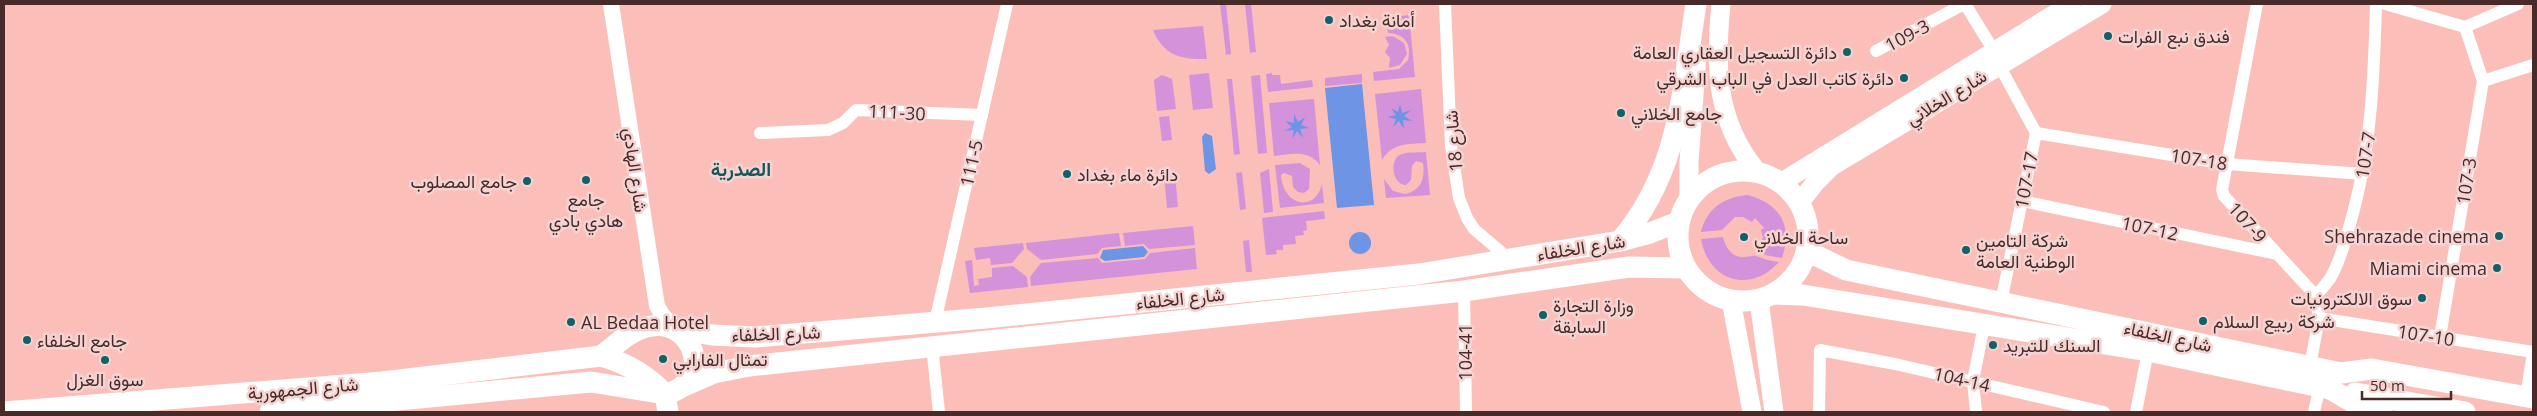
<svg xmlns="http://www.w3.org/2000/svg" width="2537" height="416" viewBox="0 0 2537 416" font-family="'Open Sans',Vazirmatn,sans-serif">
<rect width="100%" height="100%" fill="#fcbeb9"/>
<g fill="#d492db">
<path d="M1220 4H1226L1231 54 1226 55Z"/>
<path d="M1245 4H1251L1256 52 1250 53Z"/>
<path d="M1409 15 1415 77 1374 81 1373 72 1399 69 1408 60C1412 44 1405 34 1388 33L1386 18Z"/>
<path d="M1203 26 1207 59C1181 60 1163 55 1153 30Z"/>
<path d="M1393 36 1404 43 1407 54 1400 65 1389 68 1390 58 1385 52 1389 45 1385 37Z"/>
<path d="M1209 73 1213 108 1193 110 1189 75Z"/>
<path d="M1272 73V75H1280L1281 84 1312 80 1313 87 1268 92 1266 74Z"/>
<path d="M1362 74V83L1325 86V78Z"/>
<path d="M1162 75 1172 79 1176 109 1157 111 1154 80Z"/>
<path d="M1260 75 1267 153 1258 154 1251 76Z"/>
<path d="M1227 79H1232L1240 154 1234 155Z"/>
<path d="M1421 89 1426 143C1408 144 1392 143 1382 160L1375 94Z"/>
<path d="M1314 99 1320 165C1308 149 1292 154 1274 156L1269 103Z"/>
<path d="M1169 116 1172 140 1162 141 1159 117Z"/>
<path d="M1426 152 1430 195 1386 198 1384 179 1393 191 1405 194C1422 190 1425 178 1423 163L1416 161 1412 166 1411 180 1406 185C1394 185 1389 164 1398 156 1404 151 1419 153 1426 152Z"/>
<path d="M1300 163 1310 169 1309 189 1304 193 1298 192 1293 187 1292 176 1284 173 1281 175C1283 206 1315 213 1322 184L1324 203 1280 208 1275 165Z"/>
<path d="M1269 169 1273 212 1264 213 1260 173Z"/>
<path d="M1242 172 1246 209 1240 210 1236 173Z"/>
<path d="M1175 174 1178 207 1167 208 1164 175Z"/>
<path d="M1748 195C1780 204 1793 225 1782 258L1765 255 1759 251 1763 237 1761 230 1764 228 1755 218 1752 222 1743 217H1735L1722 230 1701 232C1707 208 1724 197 1748 195Z"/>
<path d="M1324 211 1325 219 1306 221 1307 230 1303 231 1304 235 1295 236 1296 244 1283 245V250H1276L1277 254 1266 255 1262 218Z"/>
<path d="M1193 226 1195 245 1149 249 1144 244 1125 246 1123 233Z"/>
<path d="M1119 233 1121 246 1102 248 1097 254 1041 260 1027 249 1026 243Z"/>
<path d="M1723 237C1725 247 1732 258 1744 257 1748 257 1752 255 1756 256 1764 259 1770 261 1779 262 1749 295 1708 280 1701 239Z"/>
<path d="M1249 240 1252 272H1246L1243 241Z"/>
<path d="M1023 243 1024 249 1012 263 991 265 990 258 976 260 974 248Z"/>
<path d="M1195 248 1197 269 1031 286 1030 277 1041 263 1098 258 1102 263 1145 259 1150 253Z"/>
<path d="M972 260 974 286 979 285 978 279 992 277V268L1013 266 1027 277 1028 287 970 293 965 261Z"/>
</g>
<g fill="#6d94e5">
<path d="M1362 84 1374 205 1337 208 1325 88Z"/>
<path d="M1400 104 1402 113 1411 110 1404 116 1412 121 1403 120 1404 129 1399 121 1393 127 1396 119 1387 117 1396 115 1391 108 1398 112Z"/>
<path d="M1294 114 1298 122 1305 117 1301 125 1309 128 1300 129 1303 138 1297 131 1292 139 1294 130 1284 131 1292 127 1285 121 1294 123Z"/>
<path d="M1205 133 1212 136 1216 169 1209 174 1205 171 1202 137Z"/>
<circle cx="1360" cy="243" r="11"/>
<path d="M1143 246 1148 252 1144 257 1105 261 1100 258 1103 250Z"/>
</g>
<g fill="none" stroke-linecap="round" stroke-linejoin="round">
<g stroke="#fff" stroke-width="12">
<path d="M1445 4 1451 146 1459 198 1467 218 1474 229 1508 258"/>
<path d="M1965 4 1994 51"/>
<path d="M2257 4 2222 190 2224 196 2316 296 2319 318 2310 366"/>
<path d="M2385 4 2465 27 2518 4"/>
<path d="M1876 51 1964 4"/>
<path d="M1999 65 2036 133 2001 302"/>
<path d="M2483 81 2533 65"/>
<path d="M760 133 828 130 843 123 856 110 982 115"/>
<path d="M2036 133 2227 164 2363 174"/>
<path d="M2022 201 2277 254"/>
<path d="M1464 291 1466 412"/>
<path d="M2316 296C2321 289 2328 283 2332 275 2341 259 2345 241 2350 224 2371 152 2374 79 2376 4"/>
<path d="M2319 318 2533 352"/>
<path d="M935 322 1007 4"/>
<path d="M2440 337 2483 81 2465 27"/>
<path d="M932 346 939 412"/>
<path d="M2526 396 2533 353"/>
<path d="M1819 412 1820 350 1895 364 2104 412"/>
<path d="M1976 412 1973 381 1984 325"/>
<path d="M2136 412 2148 351"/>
<path d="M2314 412 2320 386"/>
</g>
<path stroke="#fff" stroke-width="16" d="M611 4 657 306 663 316 676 329"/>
<g stroke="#fff" stroke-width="19">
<path d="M1721 4C1715 65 1715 120 1756 170"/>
<path d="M1782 182 2071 4"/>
<path d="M1689 198V162L1697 55"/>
<path d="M1800 202 1815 183 1832 166 2102 4"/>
<path d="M1731 300 1752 412"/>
<path d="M1759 300 1774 412"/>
</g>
<g stroke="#fff" stroke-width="21">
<circle cx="1743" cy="236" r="65"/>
<path d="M1620 241C1680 171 1682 91 1696 4"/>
<path d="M1807 251 1846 270 2341 373 2372 369 2533 398"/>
<path d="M1774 294 1803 295 2148 351 2330 389 2361 407 2382 412"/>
<path d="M676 329 712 335 755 337 986 318 1419 274 1620 241 1650 233 1678 222"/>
<path d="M682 387 714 373 749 366 1464 291 1629 267 1685 268"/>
<path d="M2355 393 2465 412"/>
<path d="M665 394 668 412"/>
<path d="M4 412 382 382 601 356C627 363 647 375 665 394"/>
<path d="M270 412 591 382 665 394C721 382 689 301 632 333 621 339 611 349 601 356"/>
</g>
</g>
<g fill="#116168" stroke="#f4d4d2" stroke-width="2">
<circle cx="1329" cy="20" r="5"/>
<circle cx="2108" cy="36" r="5"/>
<circle cx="1847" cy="52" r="5"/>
<circle cx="1904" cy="78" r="5"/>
<circle cx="1621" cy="113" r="5"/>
<circle cx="1067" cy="174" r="5"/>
<circle cx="586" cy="180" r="5"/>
<circle cx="527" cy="181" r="5"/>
<circle cx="2499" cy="236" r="5"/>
<circle cx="1744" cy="237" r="5"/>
<circle cx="1966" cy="250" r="5"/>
<circle cx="2497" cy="268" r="5"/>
<circle cx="2422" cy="298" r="5"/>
<circle cx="1543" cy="315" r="5"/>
<circle cx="2203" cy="321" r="5"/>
<circle cx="571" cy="322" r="5"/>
<circle cx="27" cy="340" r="5"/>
<circle cx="1993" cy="345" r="5"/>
<circle cx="663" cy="359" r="5"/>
<circle cx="105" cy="360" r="5"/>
</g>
<g text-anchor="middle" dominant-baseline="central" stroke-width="5" stroke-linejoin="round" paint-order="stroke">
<g font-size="18" fill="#482a28" stroke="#f4d4d2" text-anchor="start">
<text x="1339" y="20">أمانة بغداد</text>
<text x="2118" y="36">فندق نبع الفرات</text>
<text x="1837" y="52" text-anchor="end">دائرة التسجيل العقاري العامة</text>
<text x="1894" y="78" text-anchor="end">دائرة كاتب العدل في الباب الشرقي</text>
<text x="1631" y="113">جامع الخلاني</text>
<text x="1077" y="174">دائرة ماء بغداد</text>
<text x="517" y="181" text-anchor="end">جامع المصلوب</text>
<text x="586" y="199" text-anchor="middle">جامع<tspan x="586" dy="21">هادي بادي</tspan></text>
<text x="2489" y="236" text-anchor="end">Shehrazade cinema</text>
<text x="1754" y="237">ساحة الخلاني</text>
<text x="1976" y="240">شركة التامين<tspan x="1976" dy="21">الوطنية العامة</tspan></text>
<text x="2487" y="268" text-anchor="end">Miami cinema</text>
<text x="2412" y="298" text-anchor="end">سوق الالكترونيات</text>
<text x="1553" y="305">وزارة التجارة<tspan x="1553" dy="21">السابقة</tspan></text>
<text x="2213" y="321">شركة ربيع السلام</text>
<text x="581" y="322">AL Bedaa Hotel</text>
<text x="37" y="340">جامع الخلفاء</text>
<text x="2003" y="345">السنك للتبريد</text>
<text x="673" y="359">تمثال الفارابي</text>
<text x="105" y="379" text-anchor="middle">سوق الغزل</text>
</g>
<g font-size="18" fill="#482a28" stroke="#f4d4d2">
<text transform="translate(1907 35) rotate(-28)">109-3</text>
<text transform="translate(1946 97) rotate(-31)">شارع الخلاني</text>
<text transform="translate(897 112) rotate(3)">111-30</text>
<text transform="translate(1453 141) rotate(-95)">شارع 18</text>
<text transform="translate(2365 155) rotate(-81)">107-7</text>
<text transform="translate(2199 159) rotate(9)">107-18</text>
<text transform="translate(971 163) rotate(-77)">111-5</text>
<text transform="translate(636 170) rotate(82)">شارع الهادي</text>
<text transform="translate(2026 180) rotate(-79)">107-17</text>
<text transform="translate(2466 181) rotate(-81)">107-3</text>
<text transform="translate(2248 222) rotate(48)">107-9</text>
<text transform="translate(2150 228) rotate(12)">107-12</text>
<text transform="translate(1581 247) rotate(-9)">شارع الخلفاء</text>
<text transform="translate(1180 298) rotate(-6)">شارع الخلفاء</text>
<text transform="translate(776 333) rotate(-2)">شارع الخلفاء</text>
<text transform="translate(2426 335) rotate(9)">107-10</text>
<text transform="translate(2168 336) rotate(12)">شارع الخلفاء</text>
<text transform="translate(1465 352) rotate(-90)">104-41</text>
<text transform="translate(1962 379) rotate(13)">104-14</text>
<text transform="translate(303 388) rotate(-5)">شارع الجمهورية</text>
</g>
<g font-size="19" font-weight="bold" fill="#1a555a" stroke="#f4d4d2">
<text x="741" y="169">الصدرية</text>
</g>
</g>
<rect width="2537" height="416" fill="none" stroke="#482a28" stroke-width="10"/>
<path d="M2362 391v8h89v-8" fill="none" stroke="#482a28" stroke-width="2.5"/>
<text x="2370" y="391" font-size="15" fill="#482a28" stroke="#f4d4d2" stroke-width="4" paint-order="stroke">50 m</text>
</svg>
